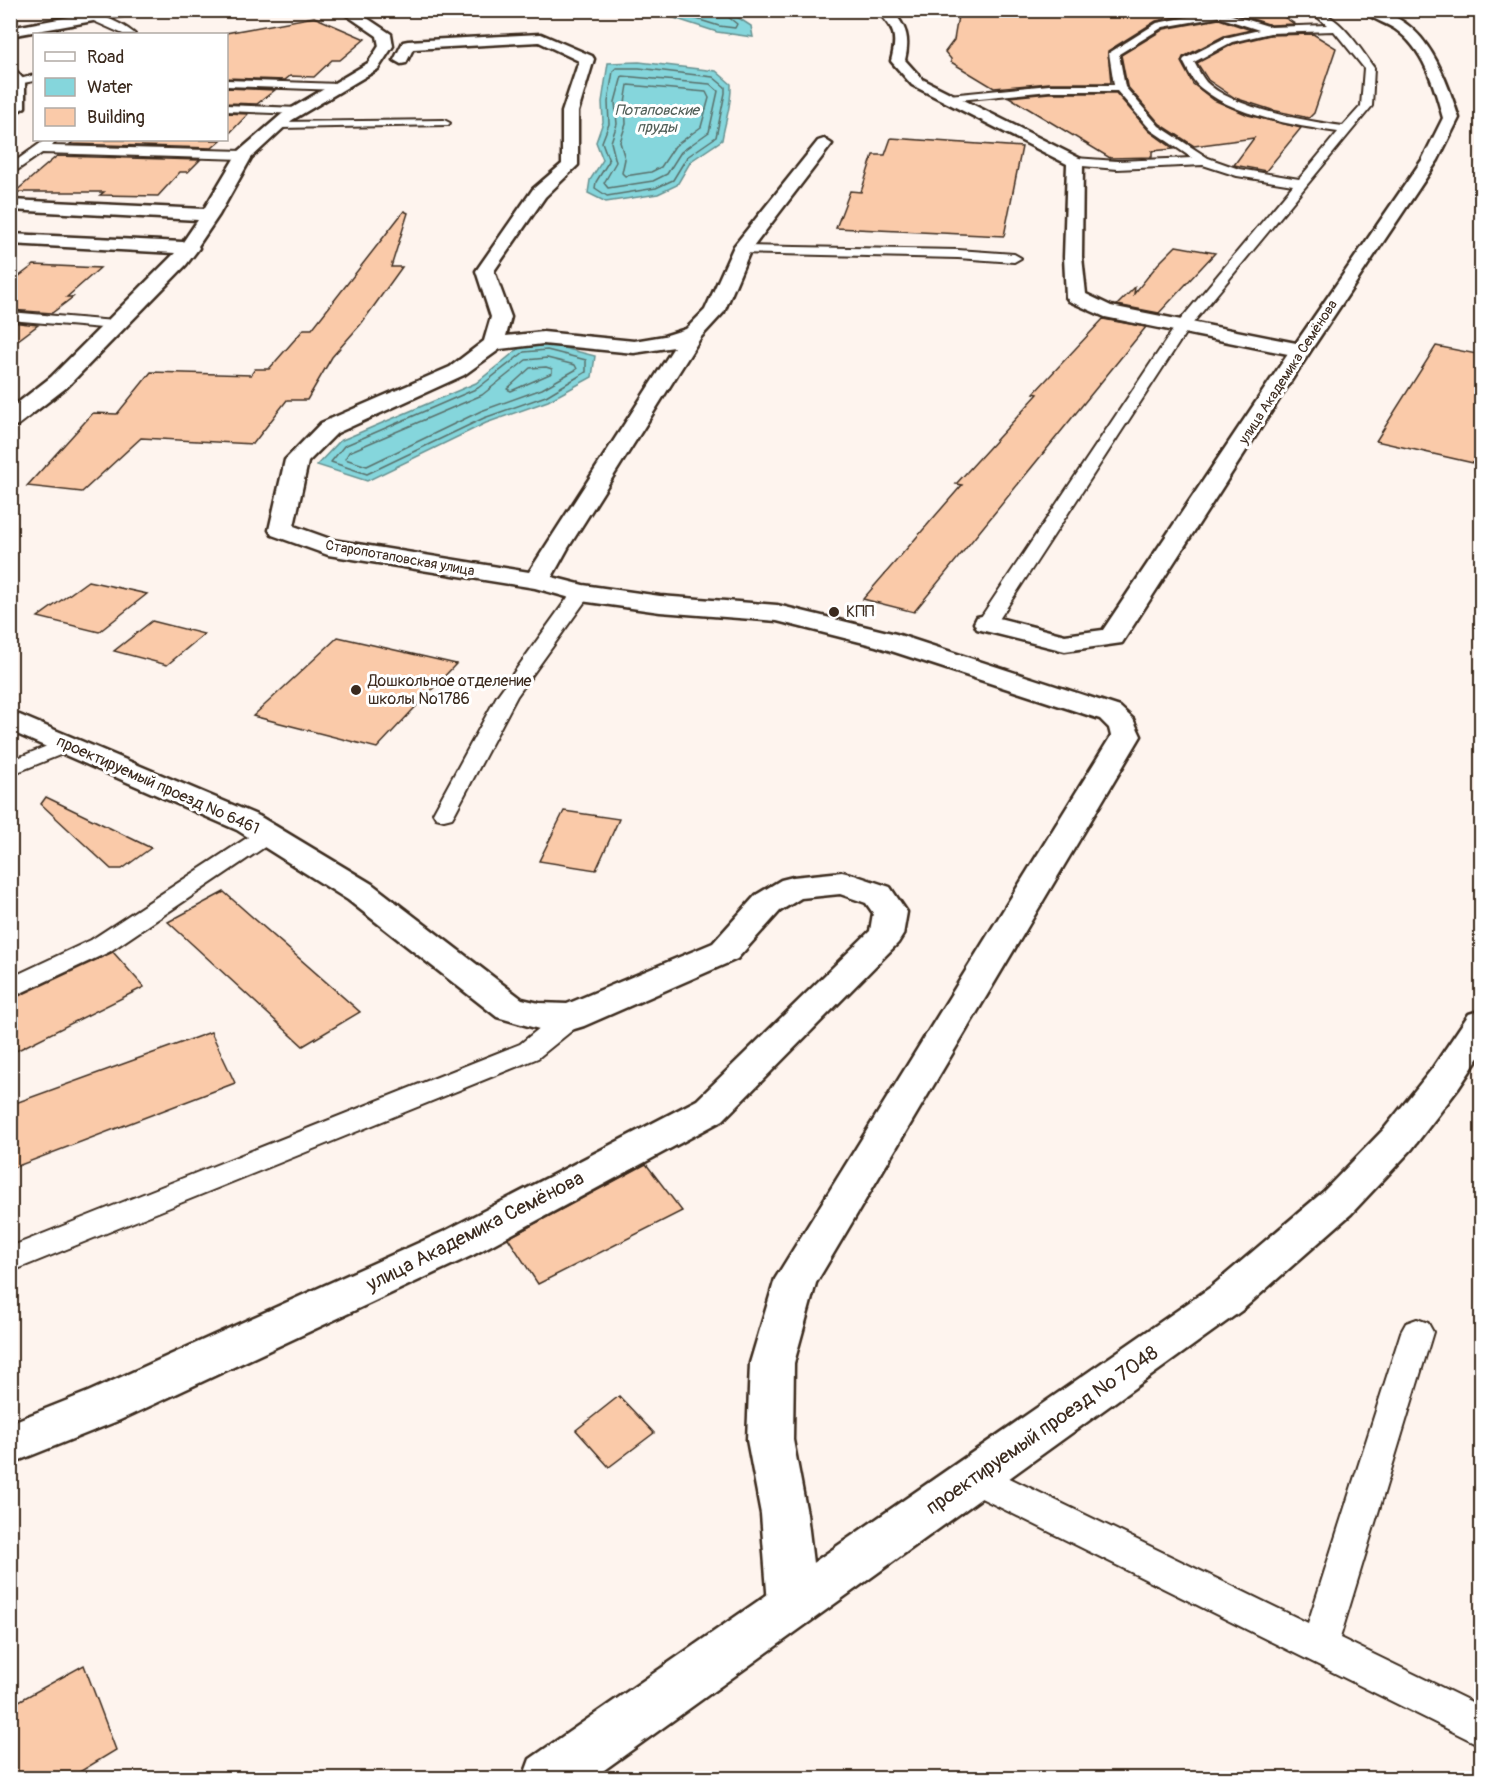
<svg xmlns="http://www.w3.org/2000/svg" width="1492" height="1789" viewBox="0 0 1492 1789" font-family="Pangolin,sans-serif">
<rect width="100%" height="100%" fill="#fef4ee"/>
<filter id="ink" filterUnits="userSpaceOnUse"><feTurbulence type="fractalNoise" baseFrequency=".0167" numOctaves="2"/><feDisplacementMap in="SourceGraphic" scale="12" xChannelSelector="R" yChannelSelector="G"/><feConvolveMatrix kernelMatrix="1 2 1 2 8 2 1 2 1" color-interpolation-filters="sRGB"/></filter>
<g filter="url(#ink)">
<g fill="#85d6dc" stroke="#679190" stroke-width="1.5">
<path d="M634 11H728L751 26 753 37 717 32 674 18Z"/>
<path d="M639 62 716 71 731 84C732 105 725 121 722 140L691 161 677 185 658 194 606 202 588 193 590 180 603 160 596 142 603 122 602 102 608 63Z"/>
<path d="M548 344 595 356 592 377 548 401 486 423 367 481 317 465 340 441 476 383 522 346Z"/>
</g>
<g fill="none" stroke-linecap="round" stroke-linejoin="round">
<g stroke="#596f6a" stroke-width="1.5">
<path d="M668 10 719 26 735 28 737 24 727 16 726 10"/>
<path d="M616 68H639L713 77 725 87V93L716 137 687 157 673 180 656 188 607 196 595 188 596 182 609 161 602 142 609 124 608 102 613 71Z"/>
<path d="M622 76 710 84 718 91 709 132 681 152 667 174 653 181 608 188 604 183 616 162 611 142 617 124 615 102Z"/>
<path d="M628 85 706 92 709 98 701 127 675 146 661 167 651 172 625 176 622 173 625 159 620 142 626 124 625 103Z"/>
<path d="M547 350 586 360V372L546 396 484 418 367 474 331 462 344 446 478 388 524 352Z"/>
<path d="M547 358 575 365 577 369 542 389 481 411 367 466 345 459 349 452 482 395 526 360Z"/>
<path d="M546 367 552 369V373L511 391 507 389 530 368Z"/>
</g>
</g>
<g fill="#facaa9" stroke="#3b2a1e" stroke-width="1.5">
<path d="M959 10H1210L1156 21 1108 51 1111 83H1049L994 88 951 62V59L945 52 954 40Z"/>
<path d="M1225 10H1273L1295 24 1271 25Z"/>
<path d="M314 17 365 39 340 60H332L314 77 290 76 285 80 226 78V33Z"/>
<path d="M1219 19 1251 30 1224 36 1183 57 1181 62 1193 84 1214 100 1248 115 1301 128 1266 171 1234 165 1254 138 1194 146 1160 124 1127 86 1121 55 1164 29Z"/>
<path d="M1313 34 1336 48 1314 113 1309 118 1272 110 1235 98 1208 80 1197 63 1233 44 1270 35Z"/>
<path d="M226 88 275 90 257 104 226 103Z"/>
<path d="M1049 93H1116L1149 131 1174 149 1152 151V157L1110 158 1009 97Z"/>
<path d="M226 113 248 114 226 137Z"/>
<path d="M891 138 1022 147 1004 236 836 228 850 191 861 192 873 155H885Z"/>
<path d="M75 140H221L212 148 70 144Z"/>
<path d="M57 156 200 160 188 172H180L158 196 100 195 104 192H15Z"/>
<path d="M404 211 408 213 391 267H402L361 324 332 357 307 400H287L253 444 141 438 82 492 27 486 93 413 117 414 151 372 251 375 255 369H269L304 329H312Z"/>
<path d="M1176 246 1215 253 1159 313 1117 305 1135 287 1134 294 1158 264Z"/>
<path d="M34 265 100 268 67 297H73L52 313 10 310V283Z"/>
<path d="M1103 319 1146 327 914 612 863 599 962 485 956 484 1038 394 1034 393Z"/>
<path d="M10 322 38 325 10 346Z"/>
<path d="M1436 346 1482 355V465L1376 441Z"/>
<path d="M88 581 147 594 99 632 38 617Z"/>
<path d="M152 621 204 634 167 665 114 651Z"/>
<path d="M338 637 456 664 377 748 253 716Z"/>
<path d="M46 797 151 848 122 869H111L41 804Z"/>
<path d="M564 811 619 819 596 870 539 861Z"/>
<path d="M224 892 360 1012 303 1046 168 922Z"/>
<path d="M113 952 144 987 10 1054V1000Z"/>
<path d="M211 1032 235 1083 10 1169V1105Z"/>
<path d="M646 1164 682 1211 538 1284 508 1238Z"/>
<path d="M619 1396 654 1433 609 1467 576 1430Z"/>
<path d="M84 1665 116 1750 68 1779H10V1706Z"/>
</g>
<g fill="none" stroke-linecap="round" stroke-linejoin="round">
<defs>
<g id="service">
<path d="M69 10C90 10 118 20 135 34H123Z"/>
<path d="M1309 10C1337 10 1359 47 1374 68L1372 106 1188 329 994 627H980L977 623 1177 324 1293 185 1237 176 1203 165 1117 169 1071 165V159L1075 158 1117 161 1192 158 1151 130 1117 91H1049L949 101 944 98 949 95 1049 85H1114L1109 53 1157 23 1219 11 1271 27 1327 25ZM1219 17 1259 30 1225 38 1184 59 1183 61C1188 70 1192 81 1201 88 1235 116 1296 126 1338 132L1299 179 1239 169 1208 158 1159 126 1125 87 1119 54 1163 27ZM1334 31 1364 68 1361 106 1343 126C1306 121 1234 109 1206 82 1201 76 1198 69 1194 62L1232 42 1270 33Z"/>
<path d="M34 75V81L18 84 13 81Z"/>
<path d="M226 80 339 84 344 87 339 90 226 86Z"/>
<path d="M226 105 298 108 304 111 298 114 226 111Z"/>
<path d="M444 120 450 123 448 125 279 128 273 125 279 122Z"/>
<path d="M45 140H57L52 146 244 151 250 155 244 159 42 153 10 175V165Z"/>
<path d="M741 246 958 250 1014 254 1021 258 1014 262 958 258 736 253 734 250Z"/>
<path d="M10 312 114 321 121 325 114 329 10 320Z"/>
<path d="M581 587 588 589 591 593 517 696 455 813 452 818 444 820 436 818 433 813 497 696 574 589Z"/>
<path d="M67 738 75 739 78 744 75 749 10 775V761Z"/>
<path d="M267 828 275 830 279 835 275 840 109 952 10 998V978L91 940 259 830Z"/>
<path d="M571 1008 580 1010 584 1017 580 1024 538 1058 10 1272V1247L520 1044 562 1010Z"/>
<path d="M1417 1319 1428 1323 1433 1332 1340 1638 1482 1707V1746L963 1489 958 1478 963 1467 975 1463 987 1467 1308 1623 1401 1332 1406 1323Z"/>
</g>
<g id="minor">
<path d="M107 10H138L132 14 10 36V28Z"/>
<path d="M339 10H355L391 34 393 46 378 69 292 120 251 158 219 215 198 246 199 248 186 265 67 387 18 425 10 427V409L51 377 175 253 10 244V234L183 242 198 220 10 210V200L204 209 238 152 282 114 368 63 379 46 377 36Z"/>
<path d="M877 10H891C907 26 910 39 905 60L922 79 1081 159 1083 162 1082 257 1086 294 1111 306 1296 343 1422 160 1443 118C1434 85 1424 49 1395 29 1384 22 1371 19 1362 10 1422 10 1443 69 1459 118L1438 160 1311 350 1122 643 1065 651 977 629 974 623 977 617 987 615 1065 635 1103 630 1288 354 1105 317 1069 301 1066 297 1064 257 1067 164 912 85 891 61C898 34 894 30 877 10Z"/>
<path d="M541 34 592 56 594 59 578 112V165L545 197 494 271 511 317 506 336 543 332 634 341 664 336 686 329 705 310 734 246 818 141 824 139 832 144 750 251 724 312 701 337 568 548 552 577 583 585 660 596 777 605 896 634 1120 707 1133 719 1141 736 816 1283 794 1363 793 1440 807 1514 818 1604 810 1621 793 1628 776 1621 768 1604 761 1514 747 1440 750 1363 775 1279 1111 736 1109 728 1100 719 876 646 777 621 660 612 581 601 535 588 328 555 272 535 269 530 285 460 321 423 450 367 484 341 491 317 476 271 533 189 562 164V112L579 61 539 42 413 49 406 63 401 64 394 60 403 42 408 41ZM543 344 634 353 674 347 529 572 333 540 294 526 308 462 337 433 464 375 500 349Z"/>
<path d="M10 69 15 70 25 81V107L10 116Z"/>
<path d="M10 711 259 816 372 884 522 999 539 1003 567 1004 713 943 756 895 781 880 793 877 842 872 854 875 890 887 907 912 903 935 898 943 723 1120 473 1255 120 1420 10 1464V1423L88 1392 445 1231 697 1100 870 931 873 913 866 903 840 894 801 898 780 911 737 959 584 1026 571 1030 539 1029 497 1017 348 900 237 830 10 731Z"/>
</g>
<path id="secondary" d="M1482 1010V1053L1458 1089 1412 1149 1351 1214 1241 1311 593 1778H523L530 1759 1211 1287 1323 1192 1384 1129 1432 1069 1469 1014Z"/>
</defs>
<use href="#service" stroke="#3b2a1e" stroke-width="4"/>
<use href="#minor" stroke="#3b2a1e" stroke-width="5"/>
<use href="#secondary" stroke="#3b2a1e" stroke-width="5"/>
<use href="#service" fill="#fff" fill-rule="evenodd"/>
<use href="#minor" fill="#fff" fill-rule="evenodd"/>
<use href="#secondary" fill="#fff" fill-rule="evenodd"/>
</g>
</g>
<g fill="#3b2a1e" stroke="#fff" stroke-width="2">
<circle cx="834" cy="612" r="6"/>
<circle cx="356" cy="690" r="6"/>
</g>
<g text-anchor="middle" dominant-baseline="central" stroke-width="6" stroke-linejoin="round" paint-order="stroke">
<g font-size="14" fill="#3b2a1e" stroke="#fff">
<text transform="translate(1288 372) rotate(-57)">улица Академика Семёнова</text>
<text transform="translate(400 558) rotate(10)">Старопотаповская улица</text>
</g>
<g font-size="15" font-style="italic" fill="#515e57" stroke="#fff">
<text x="657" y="110">Потаповские<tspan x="657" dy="17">пруды</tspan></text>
</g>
<g font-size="16" fill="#3b2a1e" stroke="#fff" text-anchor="start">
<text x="846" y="612">КПП</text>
<text x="368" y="681">Дошкольное отделение<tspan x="368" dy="18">школы №1786</tspan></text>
</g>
<g font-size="16" fill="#3b2a1e" stroke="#fff">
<text transform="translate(158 785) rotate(24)">проектируемый проезд № 6461</text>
</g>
<g font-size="20" fill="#3b2a1e" stroke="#fff">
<text transform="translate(475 1231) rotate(-27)">улица Академика Семёнова</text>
<text transform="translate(1042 1430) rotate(-35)">проектируемый проезд № 7048</text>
</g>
</g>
<rect width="1492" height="1789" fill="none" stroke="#fff" stroke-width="36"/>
<rect x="18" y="18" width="1456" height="1753" fill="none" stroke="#3b2a1e" stroke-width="2" filter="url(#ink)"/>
<rect x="33" y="33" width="195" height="108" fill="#ffffff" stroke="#b1aaa5" stroke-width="1.5"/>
<rect x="45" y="52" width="30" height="9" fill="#ffffff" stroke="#b1aaa5" stroke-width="1.5"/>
<text x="87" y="63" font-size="18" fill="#3b2a1e">Road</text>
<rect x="45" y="78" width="30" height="18" fill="#85d6dc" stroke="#b1aaa5" stroke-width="1.5"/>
<text x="87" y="93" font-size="18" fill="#3b2a1e">Water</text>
<rect x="45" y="108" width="30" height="18" fill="#facaa9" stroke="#b1aaa5" stroke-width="1.5"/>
<text x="87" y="123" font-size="18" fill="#3b2a1e">Building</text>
</svg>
